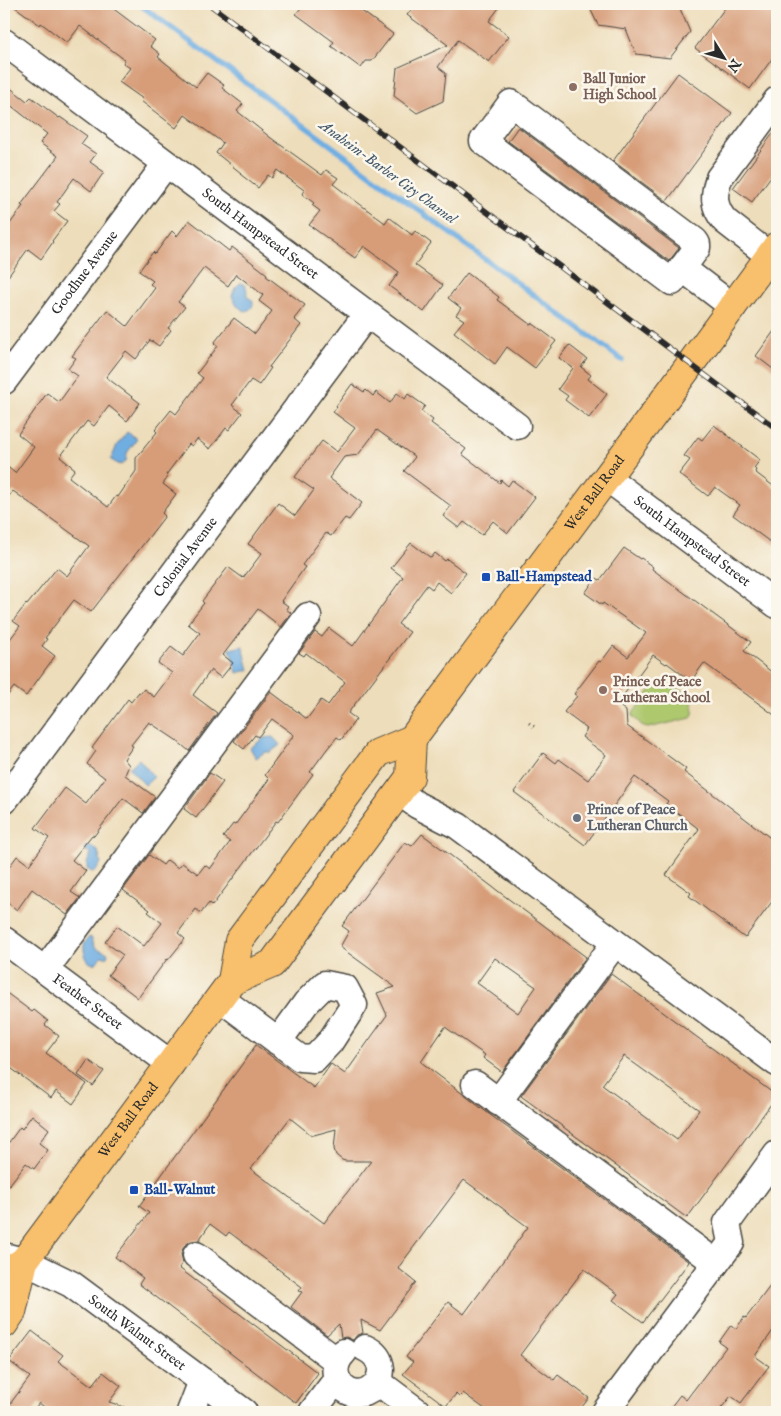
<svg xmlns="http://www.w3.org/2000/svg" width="781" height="1416" viewBox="0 0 781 1416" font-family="'IM FELL English',serif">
<rect width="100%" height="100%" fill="#fbf7ec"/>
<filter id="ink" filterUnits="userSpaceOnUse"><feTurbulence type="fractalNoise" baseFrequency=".02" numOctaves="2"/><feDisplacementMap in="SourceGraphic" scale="10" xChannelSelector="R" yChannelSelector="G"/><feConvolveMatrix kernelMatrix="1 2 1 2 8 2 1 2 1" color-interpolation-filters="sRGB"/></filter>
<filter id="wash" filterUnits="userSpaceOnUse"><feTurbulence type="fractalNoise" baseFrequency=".0096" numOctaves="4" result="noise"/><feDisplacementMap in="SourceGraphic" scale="20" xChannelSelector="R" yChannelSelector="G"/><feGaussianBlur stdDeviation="1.12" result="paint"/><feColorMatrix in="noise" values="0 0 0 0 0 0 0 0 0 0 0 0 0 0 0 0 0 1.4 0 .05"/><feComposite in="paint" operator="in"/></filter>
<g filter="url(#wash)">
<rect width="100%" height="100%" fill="#edddba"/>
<path fill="#aec86e" stroke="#6c7a4c" d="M655 686C663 687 672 687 679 689 690 693 698 708 691 718L648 728 644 727 633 717V713L652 688Z"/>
<g fill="#6faee2" stroke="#4d6c86">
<path d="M240 283C249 285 246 291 247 297L251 299 253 302C253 308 250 310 245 311L237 306 232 296 235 288Z"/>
<path d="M127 432 137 439 127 453 126 461 120 465 111 460 117 445Z"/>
<path d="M243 646 249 670 237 673 230 649Z"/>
<path d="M273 737 280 745 271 752H265L256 758 250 748 264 738Z"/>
<path d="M139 759 154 777 145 785 129 768Z"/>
<path d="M85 847H92L98 851 101 863 96 871 92 872 87 869V863L91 853 88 851 86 852Z"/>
<path d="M89 937 92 938C95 951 99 948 108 953L107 957 101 956C100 957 97 963 96 963 87 967 83 951 84 945 85 942 87 940 89 937Z"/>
</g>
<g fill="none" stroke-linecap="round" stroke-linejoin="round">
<path stroke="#6faee2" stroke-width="5.5" d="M139 4 622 360"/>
</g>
<g id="blocks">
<g fill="#d79d79" fill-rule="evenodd">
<path d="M11 4H107L155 40 150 46 160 54 158 57 196 87 207 73 224 85 222 88 243 104 237 111 271 138 322 175 326 170 338 178 333 184 385 223 389 217 412 235 415 231 431 243 415 265 443 285 424 312 389 286 399 272 364 246 355 258 309 225 320 211 312 205 314 203 302 194 304 190 277 170 272 178 268 175 258 188 240 174 241 173 216 153 223 143 185 115 176 128 141 101 143 99 119 82 130 68 123 63 125 60 80 26 67 43 41 23 40 25Z"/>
<path d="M304 4H352L393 34 372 61H366L361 68 331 46 334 42 296 14Z"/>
<path d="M416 4H502L489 21 509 36 489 62 458 40 438 67 446 73 443 101 417 113 394 96 397 68 448 45 407 15Z"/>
<path d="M588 4H678L690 32 670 58 636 54 626 29 598 25Z"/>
<path d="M728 4H777V52L750 89 695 48Z"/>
<path d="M678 73 732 113 667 201 613 161Z"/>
<path d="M4 83 27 101 31 97 59 118 60 117 87 136 81 144 96 154 90 162 104 172 91 191 74 178 57 202 60 204 54 211 67 221 52 241 53 242 41 259 28 249 4 282V232L23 206 21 205 58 156 40 143 47 134 4 100Z"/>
<path d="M518 127 679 248 669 261 508 141Z"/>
<path d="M777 128V168L752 202 733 188Z"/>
<path d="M189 220 229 251 232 247 267 274 266 276 305 305 294 319 301 325 269 367 271 368 259 385 251 380 232 405 242 413 229 430 226 428 210 449 197 439 192 446 189 444 166 475 168 477 163 484 176 494 162 513 165 516 91 612 74 600 45 638 47 639 42 646 55 656 26 696 14 687 4 700V647L20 626 13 621 26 604 27 605 57 568 67 576 89 546 13 491 4 502V464L15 473 34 447 18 434 47 393 59 402 78 376 68 369 76 358 72 356 107 310 127 326 155 288 150 284 153 281 139 271 153 252 155 254 172 231 177 236ZM204 268 228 286 236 274 263 295 259 301 272 311 255 334 234 318 214 343 218 346 197 373 203 378 176 414 171 410 155 430 157 432 136 458V471L118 497 116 496 108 507 69 477 75 469 60 457 87 421 94 426 109 406 127 421 140 403 106 377 126 351 136 359 150 340 159 346 171 330 168 328 185 307 178 302Z"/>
<path d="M467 273 499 297 497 300 531 325 532 323 556 341 535 368 507 347 495 364 454 332 464 320 456 315 461 308 448 298Z"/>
<path d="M777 327V372L756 356Z"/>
<path d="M569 345 587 359 581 367 591 375 588 379 607 394 589 418 565 400 568 396 558 389 573 368 559 358Z"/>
<path d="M352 384 364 392 366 390 373 396 376 392 390 403 397 393 405 399 408 394 425 406 421 411 433 420 431 423 466 449 462 454 500 483 501 480 508 486 512 480 535 497 508 533 493 521 482 535 464 522 459 528 443 516 451 506 404 471 415 457 377 430 358 455 344 457 329 478 362 503 349 520 345 518 331 536 326 533 302 565 305 567 281 601 288 606 286 609 291 613 281 627 258 609 223 655 233 663 221 678 211 670 193 695 217 713 189 751 176 740 149 722 131 745 133 746 124 759 129 765 125 775 155 797 143 813 123 798 94 836 92 835 72 860 86 871 71 892 80 898 67 915 32 889 17 910 4 900V874L17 856 29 865 49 838 35 828 65 788 86 804 105 778 87 764 96 751 92 748 128 699 131 702 139 692 141 693 144 689 154 697 172 673 158 663 171 647 183 656 200 633 188 624 204 603 202 601 228 567 243 578 262 553 248 544 278 503 295 516 314 490 295 477 322 441 337 452 355 428 333 412 337 407 336 406Z"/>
<path d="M714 425 760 460 754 468 756 470 755 472 777 489V547L733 515 740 505 715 487 708 496 679 474 690 460 684 456 698 437 702 440Z"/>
<path d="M411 543 431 558 435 553 445 561 447 559 466 573 451 593 437 582 432 589 427 585 398 624 410 632 348 713 356 719 341 740 337 737 327 749 310 772 313 774 278 822 276 821 212 906 209 903 201 913 196 909 178 933 185 939 168 960 167 959 138 998 108 975 123 955 105 942 117 926 144 946 162 923 148 912 150 910 123 890 149 855 163 865 167 860 178 868 182 863 198 874 205 865 210 869 230 842 223 837 233 824 235 825 269 779 265 775 294 735 272 719 258 737 255 735 244 749 234 741 271 692 307 719 321 700 328 705 345 682 306 653 304 656 299 653 315 632 322 637 329 628 353 646 403 577 391 568Z"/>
<path d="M624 548 640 559 641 558 653 567 652 569 751 642 744 651 777 676V717L704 663 691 681 667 663 666 664 653 655 617 704 626 711 627 726 686 769 684 772 777 843V895L745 938 689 896 691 893 666 875 699 829 666 804 668 801 635 777 585 845 514 792 543 753 556 763 559 759 588 780 606 755 582 737 587 729 564 712 577 696 574 694 599 661 601 662 613 646 628 657 646 633 603 603 602 605 585 593 596 578 600 580Z"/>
<path d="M210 773 223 782 196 818 184 809Z"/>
<path d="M422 834 586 957 502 1072 483 1058 485 1055 445 1027 421 1062 489 1114 689 1262 643 1322 613 1300 618 1294 584 1269 520 1355 554 1380 558 1375 589 1398 578 1412H489L463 1393 459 1397 456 1394 446 1406 403 1374 413 1362 406 1357 448 1302 464 1314 528 1227 464 1180 398 1268 416 1282 380 1330 361 1320 363 1333 357 1335 353 1340 346 1337 341 1338 339 1324 327 1335 291 1307 302 1292 299 1291 302 1287 229 1232 226 1236 210 1224 199 1240 191 1241 184 1246 181 1254 183 1262 179 1268 318 1373 296 1403 139 1284 143 1278 115 1257 149 1213 139 1206 256 1045 314 1088 331 1064 345 1074 387 1015 377 993 395 987 340 947 349 931 342 926 405 842 412 846ZM495 958 536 987 518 1013 477 983ZM290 1118 310 1134 314 1135 336 1129 334 1149 336 1155 342 1160 345 1161H371L324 1223 251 1169Z"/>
<path d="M611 974 777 1096 687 1218 521 1096ZM624 1056 699 1110 677 1140 602 1085Z"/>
<path d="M4 991 32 1012 34 1010 48 1021 45 1025 59 1036 46 1053 87 1084 73 1104 56 1091 51 1098 4 1063Z"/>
<path d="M88 1060 104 1071 93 1086 78 1075Z"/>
<path d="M32 1115 49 1129 39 1143 48 1150 34 1169 26 1163 4 1192V1149L20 1127 22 1129Z"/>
<path d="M777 1277V1325L755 1356 769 1366 741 1403 731 1396 718 1412H667L680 1395 686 1400 726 1347 719 1342 731 1325 736 1329 744 1317 746 1318Z"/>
<path d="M32 1331 63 1355 58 1361 92 1386 103 1372 121 1386 109 1402 133 1410V1412H51L39 1403 32 1412H4L30 1377 9 1361Z"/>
</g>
</g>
</g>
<g filter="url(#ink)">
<use href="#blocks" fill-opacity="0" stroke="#484640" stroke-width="1"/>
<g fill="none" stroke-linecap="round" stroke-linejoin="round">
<defs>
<g id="minor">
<path id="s1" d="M4 42 517 426"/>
<path d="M511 103 695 241 697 244V248L672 282 483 141Z"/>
<path d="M770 256 725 221C713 207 713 195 719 178L777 100"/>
<path d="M682 268 733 307"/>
<path id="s2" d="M4 381 166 164"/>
<path id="s3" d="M607 478 777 605"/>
<path d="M399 792 417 805 458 826 777 1063"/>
<path id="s4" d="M4 801 367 314"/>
<path id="s5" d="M4 940 171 1064"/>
<path d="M45 970 308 616"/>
<path d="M220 998 300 1058 314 1059 330 1042 354 1005 345 988 325 984 306 1003 278 1042"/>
<path d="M475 1084 716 1263 605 1412"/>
<path d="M498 1102 615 943"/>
<path d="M196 1255 337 1361"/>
<path id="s6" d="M4 1256 24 1261 71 1284 244 1412"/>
<path d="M716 1263 731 1243 727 1223 777 1154"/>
<path d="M344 1352C320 1376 352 1408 374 1387 379 1382 381 1376 381 1369 380 1359 374 1352 365 1348"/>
<path d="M378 1382 418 1412"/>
<path d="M190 1412 202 1381"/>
<path d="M312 1412 337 1379"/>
</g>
<g id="major">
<path d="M232 981 272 964 410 777 412 739"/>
<path id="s7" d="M4 1274 24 1261 232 981 239 941 378 753 412 739 648 422 777 246"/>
<path d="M4 1324 12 1312 24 1261"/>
</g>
</defs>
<use href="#minor" stroke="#484640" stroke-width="29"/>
<use href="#major" stroke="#484640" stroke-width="30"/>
<path stroke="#484640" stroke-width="3" stroke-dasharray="1 4" stroke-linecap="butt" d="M529 723 536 728"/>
<use href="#minor" stroke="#fff" stroke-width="26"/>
<use href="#major" stroke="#f8bf6c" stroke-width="28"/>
<defs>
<path id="rail" d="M209 4 777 429"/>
</defs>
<use href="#rail" stroke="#2b2b2b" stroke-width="5.5"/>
<use href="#rail" stroke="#fbf7ec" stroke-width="4" stroke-dasharray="11" stroke-linecap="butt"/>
</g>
</g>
<g fill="#8d6e63" stroke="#fbf7ec" stroke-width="2">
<circle cx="573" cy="87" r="5"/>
<circle cx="603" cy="690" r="5"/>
</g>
<g fill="#1a4fb4" stroke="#fbf7ec" stroke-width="2">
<rect x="481" y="572" width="10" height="10" rx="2.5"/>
<rect x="129" y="1185" width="10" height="10" rx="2.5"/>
</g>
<circle fill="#6b7280" stroke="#fbf7ec" stroke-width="2" cx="577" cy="818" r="5"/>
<g text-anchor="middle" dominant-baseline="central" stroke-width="5" stroke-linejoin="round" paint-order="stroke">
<g font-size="14" font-weight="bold" fill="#785e54" stroke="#fbf7ec" text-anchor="start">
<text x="583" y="79">Ball Junior<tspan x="583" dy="16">High School</tspan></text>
<text x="613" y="682">Prince of Peace<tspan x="613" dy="16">Lutheran School</tspan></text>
</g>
<g font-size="14" fill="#2b2b2b" stroke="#fbf7ec">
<text stroke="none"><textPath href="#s1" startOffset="320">South Hampstead Street</textPath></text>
<text stroke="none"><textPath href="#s2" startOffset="135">Goodhue Avenue</textPath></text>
<text stroke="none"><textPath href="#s7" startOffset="990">West Ball Road</textPath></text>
<text stroke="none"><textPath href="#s3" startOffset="106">South Hampstead Street</textPath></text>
<text stroke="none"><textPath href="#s4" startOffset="304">Colonial Avenue</textPath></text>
<text stroke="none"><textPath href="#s5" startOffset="104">Feather Street</textPath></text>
<text stroke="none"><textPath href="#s7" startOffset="199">West Ball Road</textPath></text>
<text stroke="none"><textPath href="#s6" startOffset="155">South Walnut Street</textPath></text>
</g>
<g font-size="14" font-weight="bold" fill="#164399" stroke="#fbf7ec" text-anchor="start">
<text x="496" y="577">Ball-Hampstead</text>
<text x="144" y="1190">Ball-Walnut</text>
</g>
<g font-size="14" font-weight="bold" fill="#5b616d" stroke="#fbf7ec" text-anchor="start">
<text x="587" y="810">Prince of Peace<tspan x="587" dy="16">Lutheran Church</tspan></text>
</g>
<g font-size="15" font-style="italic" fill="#43596b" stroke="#fbf7ec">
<text transform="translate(388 172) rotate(36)">Anaheim-Barber City Channel</text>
</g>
</g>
<rect width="781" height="1416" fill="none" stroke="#fbf7ec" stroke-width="20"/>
<g transform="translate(724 58) rotate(127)" stroke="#fbf7ec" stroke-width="4" paint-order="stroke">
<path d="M0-4L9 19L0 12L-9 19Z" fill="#2b2b2b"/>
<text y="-8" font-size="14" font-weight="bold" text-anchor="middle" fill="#2b2b2b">N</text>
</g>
</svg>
